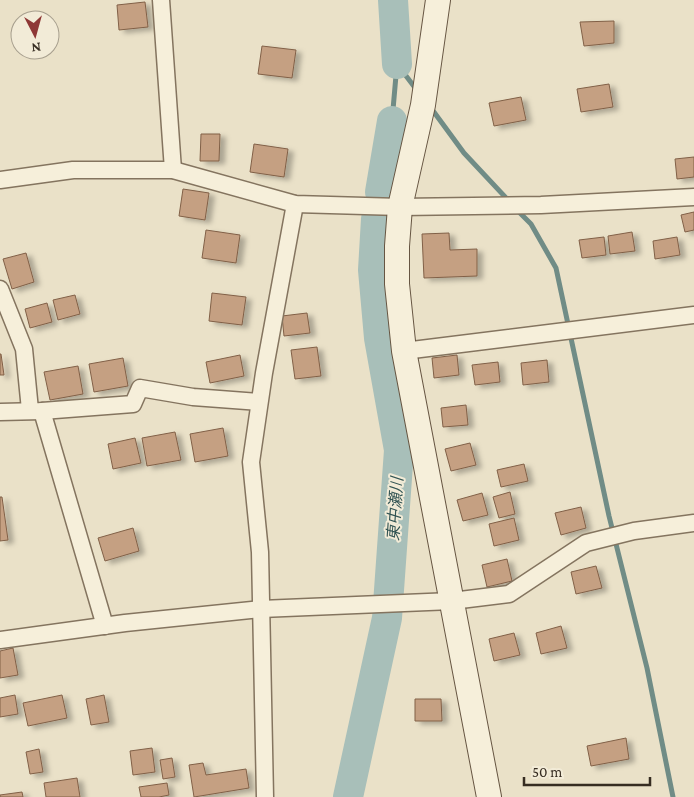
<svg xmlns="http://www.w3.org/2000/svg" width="694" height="797" viewBox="0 0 694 797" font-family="'Crimson Pro','Noto Sans JP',serif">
<defs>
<filter id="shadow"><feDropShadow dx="5.5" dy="3" stdDeviation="2.5" flood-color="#0004"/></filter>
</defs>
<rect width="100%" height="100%" fill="#eae1c8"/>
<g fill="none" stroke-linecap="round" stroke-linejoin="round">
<g stroke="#708c86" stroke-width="5">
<path d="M431 108 464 153 509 201"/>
<path d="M392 121 397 64 416 89"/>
<path d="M516 209 531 224 556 268 609 516 647 668 673 797"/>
</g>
<g stroke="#a8bfb9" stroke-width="30">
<path d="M393 0 397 64"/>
<path d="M380 192 392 121"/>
<path d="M348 797 387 618 399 450 379 338 373 270 376 219"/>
</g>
</g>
<g fill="#c5a082" stroke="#816047" filter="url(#shadow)">
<path d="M145 2 148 27 119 30 117 5Z"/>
<path d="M614 21V43L584 46 580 22Z"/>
<path d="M262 46 296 50 292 78 258 74Z"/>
<path d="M609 84 613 107 581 112 577 89Z"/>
<path d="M521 97 526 120 494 126 489 103Z"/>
<path d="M201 134H220L219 161H200Z"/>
<path d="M254 144 288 149 284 177 250 172Z"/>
<path d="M694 157V177L677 179 675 159Z"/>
<path d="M183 189 209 193 205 220 179 216Z"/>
<path d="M694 212V230L685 232 681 215Z"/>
<path d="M206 230 240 235 236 263 202 258Z"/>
<path d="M632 232 635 251 610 254 608 236Z"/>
<path d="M449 233 450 250 477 249V276L424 278 422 234Z"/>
<path d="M604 237 606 255 582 258 579 240Z"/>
<path d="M677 237 680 255 655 259 653 241Z"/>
<path d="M26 253 34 282 12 289 3 259Z"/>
<path d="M212 293 246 297 242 325 209 321Z"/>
<path d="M75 295 80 314 58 320 53 300Z"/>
<path d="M47 303 52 322 30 328 25 309Z"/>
<path d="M307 313 310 333 284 336 282 316Z"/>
<path d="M317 347 321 376 295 379 291 350Z"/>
<path d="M0 354H1L4 375H0Z"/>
<path d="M240 355 244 376 210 383 206 362Z"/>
<path d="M457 355 459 375 434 378 432 358Z"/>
<path d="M123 358 128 386 94 392 89 364Z"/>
<path d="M547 360 549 382 523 385 521 363Z"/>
<path d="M498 362 500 382 475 385 472 365Z"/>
<path d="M78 366 83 394 50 400 44 372Z"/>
<path d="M466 405 468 425 443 427 441 408Z"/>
<path d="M223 428 228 456 195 462 190 434Z"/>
<path d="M175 432 181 460 147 466 142 438Z"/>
<path d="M135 438 141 463 113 469 108 444Z"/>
<path d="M470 443 476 465 451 471 445 449Z"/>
<path d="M524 464 528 481 501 487 497 470Z"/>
<path d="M510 492 515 514 499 518 493 497Z"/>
<path d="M482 493 488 515 463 521 457 500Z"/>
<path d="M0 497H2L8 540 0 541Z"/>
<path d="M581 507 586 528 561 535 555 513Z"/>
<path d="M514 518 519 540 494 546 489 524Z"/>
<path d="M133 528 139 551 105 561 98 538Z"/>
<path d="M507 559 512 581 487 587 482 565Z"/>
<path d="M596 566 602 588 576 594 571 572Z"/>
<path d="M561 626 567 648 541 654 536 633Z"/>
<path d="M514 633 520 655 494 661 489 639Z"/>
<path d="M13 648 18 675 0 678V651Z"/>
<path d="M15 695 18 714 0 717V698Z"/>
<path d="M62 695 67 718 28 726 23 703Z"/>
<path d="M104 695 109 722 91 725 86 699Z"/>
<path d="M415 699H441L442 721H415Z"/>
<path d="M626 738 629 759 591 766 587 746Z"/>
<path d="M152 748 155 772 133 775 130 751Z"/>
<path d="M39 749 43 772 30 774 26 752Z"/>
<path d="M172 758 175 777 163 779 160 760Z"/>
<path d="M203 763 206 775 246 769 249 788 194 797 189 765Z"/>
<path d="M77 778 80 797H46L44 783Z"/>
<path d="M167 783 169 795 159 797H141L139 787Z"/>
<path d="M22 792 23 797H0V795Z"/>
</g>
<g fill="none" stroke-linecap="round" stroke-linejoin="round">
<defs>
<g id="street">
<path d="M161 0 173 170"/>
<path d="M0 180 73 170H173L295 204 400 207 541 205 694 197"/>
<path d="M0 289 24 349 30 410"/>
<path d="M404 351 694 315"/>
<path d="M42 411 105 626"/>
<path d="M0 412 42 411 133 404 140 388 193 397 259 402"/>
<path d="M0 640 125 623 261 609 452 601 509 594 586 543 634 531 694 523"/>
<path d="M265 797 260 552 251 462 264 373 295 204"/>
</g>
<path id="secondary" d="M438 0 423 105 400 207 397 246V284L404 351 489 797"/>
</defs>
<use href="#street" stroke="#84745f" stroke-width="19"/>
<use href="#secondary" stroke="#665542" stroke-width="26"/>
<use href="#street" stroke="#f6efda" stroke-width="16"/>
<use href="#secondary" stroke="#f6efda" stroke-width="24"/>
</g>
<g text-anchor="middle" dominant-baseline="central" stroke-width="4" stroke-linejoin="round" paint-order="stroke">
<g font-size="16" font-style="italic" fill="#325453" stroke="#f2ebd7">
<text transform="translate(395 509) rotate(-86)">東中瀬川</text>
</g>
</g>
<g transform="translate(35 35) rotate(174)"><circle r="24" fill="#f2ebd7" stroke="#a79f8e"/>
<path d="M0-4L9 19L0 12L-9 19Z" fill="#8e3735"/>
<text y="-8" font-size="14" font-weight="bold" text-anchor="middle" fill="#362c21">N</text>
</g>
<path d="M524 777v8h126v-8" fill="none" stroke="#362c21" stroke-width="2.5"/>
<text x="532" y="777" font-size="15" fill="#362c21" stroke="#f2ebd7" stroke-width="4" paint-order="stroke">50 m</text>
</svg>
